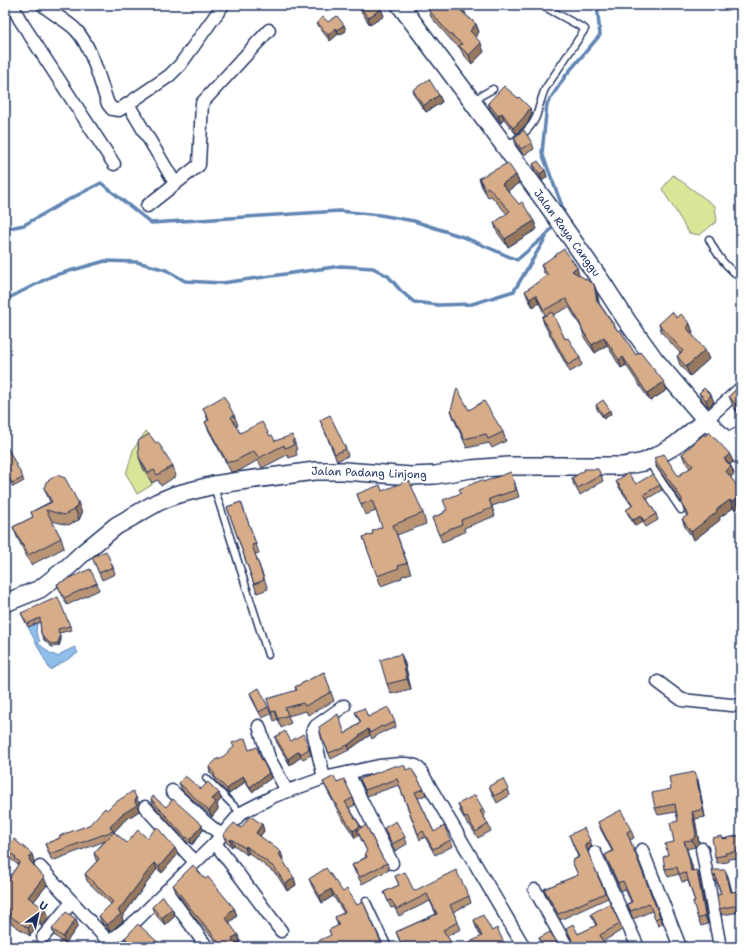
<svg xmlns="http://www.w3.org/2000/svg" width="746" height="952" viewBox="0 0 746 952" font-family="'Shantell Sans',sans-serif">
<rect width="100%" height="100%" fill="#fff"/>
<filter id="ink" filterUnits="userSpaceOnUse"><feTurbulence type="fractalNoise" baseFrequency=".025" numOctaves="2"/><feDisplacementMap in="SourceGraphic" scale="8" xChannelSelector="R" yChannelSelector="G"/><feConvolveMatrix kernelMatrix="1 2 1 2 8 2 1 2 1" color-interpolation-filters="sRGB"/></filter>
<g filter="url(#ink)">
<g fill="#d9e597" stroke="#7a8a7a">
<path d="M673 175 715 206 717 221 700 235 689 233 662 189Z"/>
<path d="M146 431 155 442 142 452 152 485 137 494 126 474 133 450Z"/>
</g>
<path fill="#90bfeb" stroke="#6185b3" d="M37 623 36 633 40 641 38 643 50 653 59 657 62 653 75 647 78 653 50 670 28 627Z"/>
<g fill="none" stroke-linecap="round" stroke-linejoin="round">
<g stroke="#6185b3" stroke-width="3.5">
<path d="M561 216 564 211 542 153 547 104 566 75 600 35 597 5"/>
<path d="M5 229 24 225 68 200 101 183 151 223 339 211 380 215 414 221 466 238 517 260 547 234 555 224"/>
<path d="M5 300 52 276 105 261 137 262 166 270 185 281 222 283 341 266 373 268 388 276 401 291 414 302 438 305 472 304 514 291 546 237"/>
</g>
<defs>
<g id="lane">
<path d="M473 100 493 89"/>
<path d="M506 147C518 138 530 131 536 117 539 108 541 98 545 89L585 29 541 5"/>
<path d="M709 239C717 256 726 267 741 278"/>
<path d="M648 461 681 510"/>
<path d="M214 487 268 655"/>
<path d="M206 778 241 813"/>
<path d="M366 900 388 947"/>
</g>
<g id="street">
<path d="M12 5 20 20 114 164"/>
<path d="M43 5C52 14 66 20 76 30 92 47 100 82 108 104L112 109 119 110 169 76 180 65 223 5"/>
<path d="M128 104 175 183"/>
<path d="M147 206 199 165 202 103 269 30"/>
<path d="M706 420 741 388"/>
<path d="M726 441 741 432"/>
<path d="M658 682 682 700 741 706"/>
<path d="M259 726 269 758 287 791"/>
<path d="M348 773 392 863"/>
<path d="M324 778 313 731 316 726 344 706"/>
<path d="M172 791 203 820 221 835"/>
<path d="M145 807 195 862"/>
<path d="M215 843 281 931"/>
<path d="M702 849 720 947"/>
<path d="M642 850 680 947"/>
<path d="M595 853 638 947"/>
<path d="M40 867 109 942"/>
<path d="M535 890 567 947"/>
<path d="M166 891 207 947"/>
<path d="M43 937 72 902"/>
<path d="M106 947 109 942 137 920 215 843 241 813 274 796 324 778 379 766 401 764H408L416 766 420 770 524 947"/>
</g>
<g id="secondary">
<path d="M400 5 471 100 555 215 601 281 627 321 655 360 706 420 741 456"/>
<path d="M5 603 40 589 68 567 83 553 116 526 158 502 175 495 214 485 240 481 315 471H344L411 476 435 475 471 469 509 466H623L644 462 660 454 674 446 706 420"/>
</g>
</defs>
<use href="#lane" stroke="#1b2f5e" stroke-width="9"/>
<use href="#street" stroke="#1b2f5e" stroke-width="15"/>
<use href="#secondary" stroke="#1b2f5e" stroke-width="20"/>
<use href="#lane" stroke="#fff" stroke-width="6"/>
<use href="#street" stroke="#fff" stroke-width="12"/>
<use href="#secondary" stroke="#fff" stroke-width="17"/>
</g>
<g fill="#b99475" stroke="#1b2f5e">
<path d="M357 5H379L381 9 384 16 370 25Z"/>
<path d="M428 9 466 15 476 24 479 32 475 37 484 52 472 64 463 54 460 48 451 40 431 17Z"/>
<path d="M317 22H328L344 25 346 31 339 35 338 34 330 41 319 27Z"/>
<path d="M413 90 439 95 442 102 426 112 415 97Z"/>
<path d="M488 103 532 114 527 124 516 134 504 119 501 123 490 109Z"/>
<path d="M514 138 532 143 534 149 524 155 516 145Z"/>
<path d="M533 164 545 170 547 177 542 181 535 171Z"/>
<path d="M516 175 519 183 507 191 537 229 508 247 497 232 494 223 507 214 491 196 488 197 482 187 479 178Z"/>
<path d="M541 265 579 275 597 292 599 303 618 331 636 355 664 382 667 390 650 401 626 365 621 368 607 345 595 353 585 339 581 327 569 307 553 315 565 339 580 358 582 365 570 372 544 324 542 317 545 315 539 303 533 307 528 299 525 291 547 276 544 273Z"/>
<path d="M677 318 690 324 693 333 692 334 709 359 690 376 680 365 677 356 680 353 662 333 659 324Z"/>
<path d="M741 385 738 414 733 406 729 396Z"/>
<path d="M699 393 711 395 714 402 708 407 702 400Z"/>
<path d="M596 405 611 414 604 419 597 409Z"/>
<path d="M203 408 234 415 238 425 236 426 240 433 270 436 275 441 294 440 297 450 296 451 297 455 289 458 287 455 262 468 258 460 239 471 231 472 209 431 205 422 208 420Z"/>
<path d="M451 410H469L503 432 506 441 492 448 489 443 467 448 454 419Z"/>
<path d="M320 420 346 449 348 456 337 461Z"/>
<path d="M5 443 24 481 13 487 5 471Z"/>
<path d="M156 443 173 466 176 476 161 486 158 480 152 483 143 468 139 457Z"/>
<path d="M682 454 733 462 730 465 731 466 734 474 731 477 735 510 733 508 719 518 720 520 694 540 685 527 682 519 687 516 685 513 682 505V503L657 467 654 458 678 476 690 468 685 462Z"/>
<path d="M601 475 603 481 580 495 574 485 572 478Z"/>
<path d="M514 480 519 497 492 506 495 516 464 528 465 532 452 537V538L442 542 432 518 444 513 461 493 483 482Z"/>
<path d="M616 481 636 484 660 485 662 490 647 499 656 514 658 520 646 527 643 522 635 526 629 516 626 510 632 506 618 486Z"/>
<path d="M44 488 82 513 79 520 68 525 52 521 61 538 64 548 31 565 17 537 13 527 33 517 31 512 50 502Z"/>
<path d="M382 491 423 513 426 524 397 535 411 573 402 576V578L381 586 363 537 373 534 382 527 376 511 365 515 357 494Z"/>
<path d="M241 502 259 553 255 554 268 589 257 593 227 507Z"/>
<path d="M92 557 113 567 115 574 102 580Z"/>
<path d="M97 583 99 590 67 605 57 584Z"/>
<path d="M21 613 70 626 72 630 59 633 61 640 59 646 52 647 44 640 42 636 41 633 40 622 28 627Z"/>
<path d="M401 654 405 664 411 689 391 694 387 684Z"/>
<path d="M324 672 334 701 308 715 306 711 288 716 291 723 281 728 278 719 274 721 271 712 296 690 295 687Z"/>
<path d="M250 693 268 707 271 714 262 718 252 699Z"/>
<path d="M355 712 368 717 395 722 396 727 384 732V731L372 739 370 735 349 750 331 759 322 738 345 734 360 722Z"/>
<path d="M275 737 291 741 309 748 311 755 303 759 301 757 290 765 277 743Z"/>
<path d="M249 750 261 757 271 778 252 792 245 782 229 794 216 782 214 777 210 773 209 767 219 760Z"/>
<path d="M406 770 424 789 426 795 418 798 434 832 451 840 453 846 435 855 425 837 420 840 399 785 367 796 360 779Z"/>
<path d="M698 780 705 817 695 819 699 843 695 847 687 849 692 866 693 871 700 878 708 924 701 926 698 919 695 902 688 881 682 882 679 874 668 877 665 869 668 855 674 842 678 821 676 812 658 815 655 808 671 789Z"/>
<path d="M323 782H337L353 798 355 805 349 808 383 859 387 863 389 870 362 884 355 872 352 865 366 857 365 853 367 851 359 835 355 838 340 815 326 788Z"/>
<path d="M179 783 201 789 219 793 221 799 217 804 218 809 212 817 182 790Z"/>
<path d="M489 786 508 789 510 795 497 803 492 793Z"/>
<path d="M151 799 166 807 203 830 192 845 189 842 188 843 153 805Z"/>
<path d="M139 803 138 808 139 811 124 821 114 832 127 843 147 838 178 854 162 873 157 869 122 917 123 921 110 932 102 923 99 916 111 904 87 881 85 874 97 861 96 860 94 853 105 841 52 861 45 844 60 838 89 825 107 810Z"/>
<path d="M458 804 483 809 485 816 484 817 488 824 491 831 478 838 469 824 468 825 460 811Z"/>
<path d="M598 822 631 830 634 838 630 840 663 924 658 926 652 911 633 919 627 904 631 902 625 889 621 891 608 862 605 855 612 851 601 830Z"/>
<path d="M262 824 264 831 260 836 283 858 282 860 294 878 296 885 287 891 277 875 249 853 247 855 234 845 232 847 226 842 223 835 241 828Z"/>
<path d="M384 828 405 837 407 844 395 851 387 835Z"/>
<path d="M569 835 592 846 587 851 608 898 560 920 546 895 544 889 578 875 572 861 578 857Z"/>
<path d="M741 835V858L728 859V862L717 863 715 857 723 839Z"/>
<path d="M6 850 32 854 34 862 33 865 47 885 34 901 49 918 42 927 39 924 30 936 11 923 10 920 5 916V884L18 865 17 864 9 858Z"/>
<path d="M725 870 732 892 741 891V914L740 912 722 915 719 909 721 894 717 883H716L713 876Z"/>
<path d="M395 876 414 891 469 896 471 903 453 912 461 929 447 936 454 947H402L396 932 436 914 430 901 399 916 394 907 391 908 384 892 399 885Z"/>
<path d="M205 879 234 908 237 916 229 923 240 942 237 945 238 947H220L213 938 194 917 176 892 173 885Z"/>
<path d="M309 879 343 892 357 905 381 942 331 935 329 930 338 926 335 917 344 913 333 896 322 903 312 886Z"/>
<path d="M152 907 172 909 175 916 165 925 154 913Z"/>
<path d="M591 914 620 924 622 930 602 942 605 947H568L571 945 572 941 566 928 578 934 596 926Z"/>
<path d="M474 920 492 931 481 937 476 927Z"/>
<path d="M78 926 65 944 54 935 52 929Z"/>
<path d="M125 938 163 947H130L127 945Z"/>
<path d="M539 938 560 947H567H542Z"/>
</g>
<g fill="#96785f" stroke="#1b2f5e">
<path d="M463 6 466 15 459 9Z"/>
<path d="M381 9 384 16 370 25 368 18Z"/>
<path d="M476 24 479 32 473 40 470 31Z"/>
<path d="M344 25 346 31 339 35 337 30Z"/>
<path d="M336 28 338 34 330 41 328 35Z"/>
<path d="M481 43 484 52 472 64 469 55Z"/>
<path d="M439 95 442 102 426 112 423 106Z"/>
<path d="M530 108 532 114 527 124 516 134 513 128Z"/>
<path d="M502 113 504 119 501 123 498 116Z"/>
<path d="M545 170 547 177 542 181 540 174Z"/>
<path d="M516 175 519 183 505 193 502 184Z"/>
<path d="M534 221 537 229 508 247 505 239Z"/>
<path d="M577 267 579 275 574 279 572 271Z"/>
<path d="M594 284 597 292 600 309 597 301Z"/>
<path d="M536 295 539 303 533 307 530 299Z"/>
<path d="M690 324 693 333 689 336 686 327Z"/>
<path d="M604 337 607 345 595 353 592 345Z"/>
<path d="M705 350 709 359 690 376 686 367Z"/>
<path d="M623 357 626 365 621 368 619 360Z"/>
<path d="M664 382 667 390 650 401 647 393Z"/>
<path d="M711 395 714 402 708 407 706 400Z"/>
<path d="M741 400V412L738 414 735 404Z"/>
<path d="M610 410 611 414 604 419 603 415Z"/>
<path d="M730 454 733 462 727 467 724 459Z"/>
<path d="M731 466 734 474 729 479 726 471Z"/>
<path d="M741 496V506L735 510 732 502Z"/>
<path d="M730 500 733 508 719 518 720 520 694 540 691 532 716 510Z"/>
<path d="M78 502 82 513 79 520 75 509Z"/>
<path d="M641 516 643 522 635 526 633 520Z"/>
<path d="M60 637 61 640 59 646 58 643Z"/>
<path d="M401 654 405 664 411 689 407 679Z"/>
<path d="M368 729 370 735 349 750 348 745Z"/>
<path d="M299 751 301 757 290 765 288 759Z"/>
<path d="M695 772 698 780 705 817 703 809Z"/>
<path d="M269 773 271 778 252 792 250 787Z"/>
<path d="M243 776 245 782 229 794 227 789Z"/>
<path d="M219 793 221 799 217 804 218 809 212 817 209 811 212 799Z"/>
<path d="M136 797 139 803 138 808 139 811 124 821 114 832 110 827 121 815 135 802Z"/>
<path d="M692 812 695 819 699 843 695 847 692 840Z"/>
<path d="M262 824 264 831 258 839 256 833Z"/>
<path d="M202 825 203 830 192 845 190 840Z"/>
<path d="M360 826 363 832 357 830 359 835 355 838 353 831Z"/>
<path d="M231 839 234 845 232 847 230 841Z"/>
<path d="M590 840 592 846 587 851 585 845Z"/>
<path d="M684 841 692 866 694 878 691 871Z"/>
<path d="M246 846 249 853 247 855 245 848Z"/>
<path d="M175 848 178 854 162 873 159 867Z"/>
<path d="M281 852 283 858 281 861 279 854Z"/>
<path d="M32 854 34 862 32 866 30 861 29 857Z"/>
<path d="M154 863 157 869 122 917 123 921 110 932 107 925Z"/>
<path d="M697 870 700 878 708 924 705 916Z"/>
<path d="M725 870 728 876 734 899 731 892Z"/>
<path d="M44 877 47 885 31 905 28 897Z"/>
<path d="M294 878 296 885 287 891 285 884Z"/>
<path d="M331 889 333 896 322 903 320 896Z"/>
<path d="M234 908 237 916 227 924 225 917Z"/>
<path d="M172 909 175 916 165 925 162 918Z"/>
<path d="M46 910 49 918 42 927 39 918Z"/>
<path d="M36 916 39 924 30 936 28 928Z"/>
<path d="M76 919 78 926 65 944 63 937Z"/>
<path d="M238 935 240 942 235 946 232 938Z"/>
</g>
<g fill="#d7ac88" stroke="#1b2f5e">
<path d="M359 5H379L381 9 368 18Z"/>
<path d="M432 5H462L463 6 459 9 476 24 470 31 481 43 469 55 459 46 462 44 448 32 428 9Z"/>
<path d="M337 16 344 25 337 30 336 28 328 35 317 22 323 17 328 22Z"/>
<path d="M429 79 439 95 423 106 413 90Z"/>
<path d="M504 86 518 98 519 97 530 108 524 117 513 128 502 113 498 116 488 103Z"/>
<path d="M524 130 532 143 521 149 514 138Z"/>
<path d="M538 161 545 170 540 174 533 164Z"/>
<path d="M508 163 516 175 502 184 519 204 522 202 534 221 505 239 494 223 510 211 488 187 485 189 479 178Z"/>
<path d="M564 249 577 267 572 271 594 284 597 301 618 331 620 330 636 355 640 352 664 382 647 393 623 357 619 360 604 337 592 345 583 331 578 319 566 299 544 310 536 295 530 299 525 291 548 275 541 265Z"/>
<path d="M552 312 565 339 568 338 580 358 568 365 542 317Z"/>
<path d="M672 312 677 318 681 314 690 324 686 327 705 350 686 367 677 356 683 351 659 324Z"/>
<path d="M741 385V400L735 404 729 396Z"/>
<path d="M457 388 469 410 484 401 503 432 488 439 486 434 464 439 451 410Z"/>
<path d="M704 388 711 395 706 400 699 393Z"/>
<path d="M224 396 234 415 231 417 240 433 262 422 270 436 272 435 275 441 292 435 294 440 292 441 294 445 285 448 284 445 259 458 254 451 235 461 227 462 205 422 209 420 203 408Z"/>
<path d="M603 400 610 410 603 415 596 405Z"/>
<path d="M330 415 346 449 335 454 320 420Z"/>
<path d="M709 432 730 454 724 459 731 466 726 471 741 491V496L732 502 730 500 716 510 717 512 691 532 682 519 688 515 682 505V499L654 458 664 454 678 476 693 466 682 454 704 434 705 436Z"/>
<path d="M149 434 156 443 158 442 173 466 157 475 154 470 148 473 139 457 138 441Z"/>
<path d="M5 443 23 478 12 483 5 470Z"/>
<path d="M584 469H598L601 475 578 488 572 478 585 470Z"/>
<path d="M511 472 516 490 489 499 492 508 461 520 462 524 449 529V530L439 535 432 518 444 513V511L447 510 443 500 461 493 459 489 482 480 483 482Z"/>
<path d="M628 473 636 484 653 474 660 485 644 494 656 514 644 521 641 516 633 520 626 510 633 505 616 481Z"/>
<path d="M57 475 65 478 78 502 75 509 64 515 46 510 61 538 28 555 13 527 33 517 31 512 52 502 44 488 46 482Z"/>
<path d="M409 480 423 513 393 525 407 563 398 566 399 568 377 576 363 537 373 534 372 531 382 527 372 500 361 505 357 494 380 485 382 491Z"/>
<path d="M241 502 256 544 252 545 264 580 254 584 227 507Z"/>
<path d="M106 551 113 567 99 573 92 557Z"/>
<path d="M90 569 97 583 64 598 57 584Z"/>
<path d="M58 597 70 626 58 629 60 637 58 643 51 644 43 637 41 633 40 618 27 624 21 613Z"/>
<path d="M401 654 407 679 387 684 380 660Z"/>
<path d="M324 672 331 692 305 706 303 703 285 708 288 715 278 719 275 711 271 712 267 699 297 690 295 687Z"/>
<path d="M259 688 268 707 259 712 250 693Z"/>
<path d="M388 707 395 722 383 727 382 726 370 733 368 729 348 745 329 753 322 738 319 727 338 714 345 734 361 722 355 712 364 708 368 717Z"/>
<path d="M285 731 291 741 303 734 307 742 309 749 301 754 299 751 288 759 275 737Z"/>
<path d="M245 738 249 750 257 747 260 756 269 773 250 787 243 776 227 789 214 776 215 775 209 767 218 758 219 760 234 747 232 743Z"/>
<path d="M394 766H405L406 770 411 768 424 789 415 792 434 832 444 826 451 840 433 849 423 831 418 834 397 779 365 790 360 779Z"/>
<path d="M695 772 703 809 692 812 696 835 692 840 684 841 689 858 691 871 697 870 705 916 698 919 693 902H695L686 873 679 874 677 867 665 869 663 857 668 855 665 844 674 842 670 823 678 821 675 804 655 808 652 793 671 789 669 777Z"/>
<path d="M185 776 201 789 208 782 219 793 212 799 216 802 209 811 179 783Z"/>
<path d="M334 776 337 782 344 779 353 798 345 802 360 826 353 831 338 808 323 782Z"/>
<path d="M503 779 508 789 494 796 489 786Z"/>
<path d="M133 791 136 797 135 802 137 805 121 815 110 827 113 831 50 854 45 844 60 838 59 836 89 825 105 808 107 810 113 804Z"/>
<path d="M475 795 483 809 480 811 488 824 476 832 467 817 465 818 458 804Z"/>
<path d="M153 796 166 807 173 799 202 825 190 840 187 837 186 838 151 799Z"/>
<path d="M621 810 631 830 627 832 660 917 655 919 649 903 631 911 627 904 632 902 623 881 618 883 605 855 613 851 598 822Z"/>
<path d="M250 816 262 824 256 833 281 852 279 854 294 878 285 884 275 868 246 846 245 848 231 839 230 841 223 835 234 823 241 828Z"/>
<path d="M396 821 405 837 392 844 384 828Z"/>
<path d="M366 825 383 859 387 863 360 877 352 865 367 857 365 853 367 851 357 830Z"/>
<path d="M157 827 175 848 159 867 154 863 118 911 121 914 107 925 99 916 113 902 85 874 99 859 94 853 114 832 127 843 138 830 147 838Z"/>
<path d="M584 828 590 840 585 845 605 893 558 914 544 889 578 875 572 861 579 857 569 835Z"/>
<path d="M741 835V851L725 853 726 855 715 857 712 838 722 836 723 839Z"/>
<path d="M14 839 32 854 29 857 30 861 44 877 28 897 46 910 39 918 36 916 28 928 8 915 10 914 5 910V884L20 862 15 859 16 857 6 850Z"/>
<path d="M193 865 205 879 208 877 234 908 225 917 238 935 232 938 238 947H222L210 931 191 909 173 885Z"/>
<path d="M326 868 343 892 347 889 357 905 363 902 381 942 386 947H305L331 935 329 930 339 925 335 917 345 912 331 889 320 896 309 879Z"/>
<path d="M456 870 469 896 450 905 458 922 443 930 454 947H403L396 932 437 914 427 894 397 909 391 900 388 901 384 892 399 885 395 876 405 872 414 891Z"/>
<path d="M712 870H725L731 892 741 891V907H739L738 905 719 909 717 895 721 894 715 874V876H713Z"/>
<path d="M163 896 172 909 162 918 152 907Z"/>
<path d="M610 903 620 924 600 935 605 947H568L571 945 572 940 566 928 573 924 578 934 597 925 591 914Z"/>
<path d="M66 912 76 919 63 937 52 929Z"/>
<path d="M483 915 492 931 497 928 506 947H460L482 936 474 920Z"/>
<path d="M138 924 163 947H135L125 938Z"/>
<path d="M550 932 560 947H567H544L539 938Z"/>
<path d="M61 941 71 947H57Z"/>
<path d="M294 942 297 945 295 947H286Z"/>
<path d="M625 944 626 947H615Z"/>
</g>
</g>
<g text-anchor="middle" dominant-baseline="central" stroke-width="4" stroke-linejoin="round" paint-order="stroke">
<g font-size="11" fill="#1b2f5e" stroke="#fff">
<text transform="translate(567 233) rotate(54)">Jalan Raya Canggu</text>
<text transform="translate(369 473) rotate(2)">Jalan Padang Linjong</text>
</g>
</g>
<rect width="746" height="952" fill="none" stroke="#fff" stroke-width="20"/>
<rect x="10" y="10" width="726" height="932" fill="none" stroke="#1b2f5e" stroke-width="1.5" filter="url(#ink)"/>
<g transform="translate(38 914) rotate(33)" stroke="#ffffff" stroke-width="3" paint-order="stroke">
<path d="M0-3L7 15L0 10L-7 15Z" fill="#1b2f5e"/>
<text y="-6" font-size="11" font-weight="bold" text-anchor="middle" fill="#1b2f5e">U</text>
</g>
</svg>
